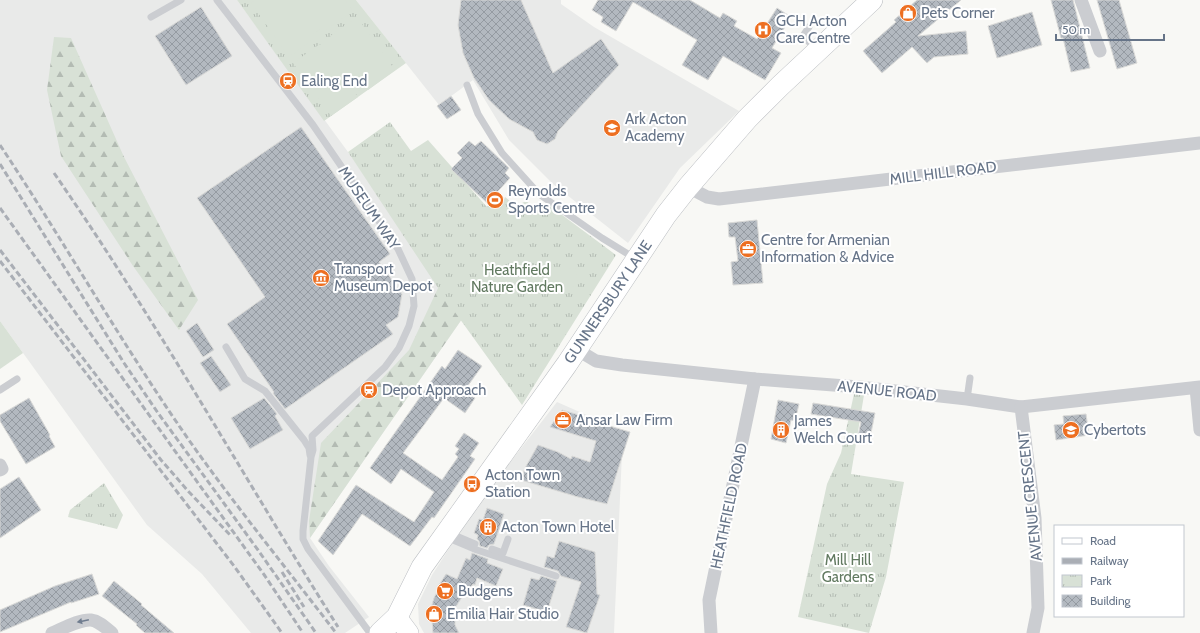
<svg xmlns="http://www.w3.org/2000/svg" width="1200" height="633" viewBox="0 0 1200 633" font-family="Cabin,sans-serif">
<defs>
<pattern id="forest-firs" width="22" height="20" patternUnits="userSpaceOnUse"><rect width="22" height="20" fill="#d8e1d6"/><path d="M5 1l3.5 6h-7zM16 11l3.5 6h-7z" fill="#b3bbb3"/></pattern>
<pattern id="park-tufts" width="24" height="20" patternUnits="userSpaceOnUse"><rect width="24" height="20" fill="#d8e1d6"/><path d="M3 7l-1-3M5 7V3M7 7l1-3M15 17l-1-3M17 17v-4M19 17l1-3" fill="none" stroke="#b3bbb3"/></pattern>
<pattern id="building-cross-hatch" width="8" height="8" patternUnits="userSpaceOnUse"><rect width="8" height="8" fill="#b3b9c0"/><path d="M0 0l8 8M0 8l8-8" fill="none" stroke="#959ba2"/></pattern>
</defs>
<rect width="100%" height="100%" fill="#f8f8f5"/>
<g fill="#e9eae9">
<path d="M0 0H237L348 152 462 319 310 538 329 566 369 617 345 633H251L202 574 147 525 0 321Z"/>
<path d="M356 0H561V4L594 27 739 111 680 168 628 243 553 184 509 140 473 80 439 105Z"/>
<path d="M557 402 623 431 614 633H424L419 624 418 604 432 575 477 505Z"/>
</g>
<g fill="url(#forest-firs)">
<path d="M54 37 71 38 124 157 198 300 179 330 133 266 61 156 47 90Z"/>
<path d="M439 286 462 319 310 538 309 521 321 443 409 350Z"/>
</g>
<g fill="url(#park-tufts)">
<path d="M237 0H356L406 63 324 121Z"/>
<path d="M390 122 411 151 428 140 487 207 495 197 503 202 505 197 516 206 526 201 539 211 546 203 616 255 522 405 444 297 348 152Z"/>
<path d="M854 394 864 395 851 474 904 482 886 577 869 633 798 617 827 484 841 453Z"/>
<path d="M104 483 123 515 117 529 68 517 70 510Z"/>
</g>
<g fill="#d8e1d6">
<path d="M255 0H345L353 11 326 30 323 27 313 34 316 37 289 57 251 3Z"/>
<path d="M357 17 395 70 368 90 365 86 355 93 358 97 331 116 293 63 320 44 323 48 333 40 330 36Z"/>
<path d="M575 268 578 286 559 288 556 271Z"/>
<path d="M0 321 23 353 0 369Z"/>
</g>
<g fill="url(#building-cross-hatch)" stroke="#dadad8">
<path d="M461 0H521L553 73 601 39 619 65 558 131 555 139 547 144 537 140 533 132 509 119 489 100 474 78 463 53 458 25Z"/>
<path d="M598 0H690L720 18 723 13 737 21 734 26 757 39 777 8 791 17 772 48 781 53 765 80 723 56 708 80 682 65 697 40 633 2 616 31 601 22 603 17 592 10Z"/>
<path d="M917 0H961L918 36 966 31 968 54 934 57 927 63 912 47 882 73 863 51 896 22 894 20Z"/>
<path d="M1051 0H1073L1090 68 1071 72 1063 38H1061Z"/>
<path d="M1097 0H1119L1137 63 1117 69Z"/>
<path d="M201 7 232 56 186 85 155 36Z"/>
<path d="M1032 12 1042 45 997 58 988 26Z"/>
<path d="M451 96 461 110 447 119 437 106Z"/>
<path d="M301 127 390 254 379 262 402 294 398 317 386 325 393 334 285 409 273 393 274 392 227 324 265 297 197 198Z"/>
<path d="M469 141 475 146 481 141 509 168 505 173 510 178 487 203 451 169 462 158 457 153Z"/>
<path d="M757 220 763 283 733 285 731 262 738 261 735 237H729L728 223Z"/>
<path d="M197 323 214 350 203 357 186 331Z"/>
<path d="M458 350 482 366 467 387 473 391 470 395 475 398 465 413 444 398 403 453 442 480 458 457 455 454 459 449 455 446 464 433 479 443 470 456 475 459 434 518 432 517 410 546 362 514 333 555 318 541 356 485 414 522 434 492 401 469 391 484 370 468 442 366 445 369Z"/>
<path d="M211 356 231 385 220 392 200 363Z"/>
<path d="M29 398 50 435 49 436 55 447 26 464 0 421V415Z"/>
<path d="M264 398 277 414 275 416 283 430 250 449 231 418Z"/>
<path d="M778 400 799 404 795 421 791 420 786 443 771 439Z"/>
<path d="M813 403 875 413 870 438 858 436 861 422 811 414Z"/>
<path d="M562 410 586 417 585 419 630 432 607 504 578 497 521 480 525 468 538 445 558 452 571 459 572 456 590 462 596 441 550 427Z"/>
<path d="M1086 414 1089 435 1056 440 1054 425 1064 424 1063 416Z"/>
<path d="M19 477 41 510 0 538V489Z"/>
<path d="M487 508 504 514 494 544 489 545 487 548 480 546 479 541 477 539 478 535 474 533 479 519 483 520Z"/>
<path d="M559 541 595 552 597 594 600 595 587 633 566 627 581 582 561 576 558 571 544 567 547 556 554 558Z"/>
<path d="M472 553 488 559 487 563 503 569 496 586 477 578 475 585 473 584 466 595 464 594 455 608V625L459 633H433L431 608 434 598 440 586 439 585 446 574 457 579 466 558 470 560Z"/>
<path d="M92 574 99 594 71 603V602L0 632V610L55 586Z"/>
<path d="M541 576 557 581 547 612 523 605 531 578 539 580Z"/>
<path d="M114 581 142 604 141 605 174 633H145L136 625 137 624 102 596Z"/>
</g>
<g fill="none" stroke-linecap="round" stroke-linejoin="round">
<defs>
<path id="secondary" d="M397 617 409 633"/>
<path id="primary" d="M380 633 397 617 422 567 567 364 666 215 688 187 747 119 780 86 872 0"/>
</defs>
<use href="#secondary" stroke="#bdc0c5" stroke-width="20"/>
<use href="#primary" stroke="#bbbec2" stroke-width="22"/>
<g stroke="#cbcdd1" stroke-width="7">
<path d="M217 0 313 125 398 249 412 279 414 306 409 326 399 348 385 367 312 436 313 450 311 457 303 531V539L308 549 370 633"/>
<path d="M151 17 181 0"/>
<path d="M809 27 803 36 816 49"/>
<path d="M467 85 478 114 502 153 539 194 602 238 636 259"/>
<path d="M226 347 245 379 265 391 304 440 309 448 310 455"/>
<path d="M0 390 17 379"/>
<path d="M967 399 970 378"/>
<path d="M449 533 475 544"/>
<path d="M446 537 477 550 556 576"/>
<path d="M492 549 503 553 508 539"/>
</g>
<g stroke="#cbcdd1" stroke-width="13">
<path d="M1081 0 1100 51"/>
<path d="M688 187 707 197 719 199 1200 143"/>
<path d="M576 349 596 361 622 365 755 379 859 387 967 399 1021 407 1200 387"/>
<path d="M1196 388 1200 430"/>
<path d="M1021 407 1035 518 1038 608 1033 633"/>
<path d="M0 465 2 469 0 470"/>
<path d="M52 633C62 629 80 619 91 620 99 621 106 628 112 633"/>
<path d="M711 633 709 600 755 379"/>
</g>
<use href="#secondary" stroke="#fff" stroke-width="19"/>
<use href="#primary" stroke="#fff" stroke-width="21"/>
<g stroke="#aaaeb5" stroke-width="3" stroke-dasharray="6 3" stroke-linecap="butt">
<path d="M0 145C65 243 123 346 191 443 237 508 288 570 336 633"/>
<path d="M0 164 124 363 158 413 258 550 316 633"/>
<path d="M54 173C156 320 243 476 338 627"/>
<path d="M0 208 265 576 303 633"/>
<path d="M0 250 161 460 189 492 231 536"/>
<path d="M0 261 234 566 282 633"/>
<path d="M282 572 304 607"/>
</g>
</g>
<defs><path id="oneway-solid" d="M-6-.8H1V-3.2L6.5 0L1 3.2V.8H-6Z"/></defs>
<use fill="#707d8f" href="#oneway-solid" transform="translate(83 621) rotate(168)"/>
<defs>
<symbol id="shop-disc" viewBox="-11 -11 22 22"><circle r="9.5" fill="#ed6f21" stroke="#fff"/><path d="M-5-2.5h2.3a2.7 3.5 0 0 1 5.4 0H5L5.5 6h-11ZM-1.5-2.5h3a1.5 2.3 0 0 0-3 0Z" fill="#fff"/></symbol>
<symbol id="hospital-disc" viewBox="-11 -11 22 22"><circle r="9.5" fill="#ed6f21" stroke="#fff"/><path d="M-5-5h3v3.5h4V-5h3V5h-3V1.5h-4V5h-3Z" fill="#fff"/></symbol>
<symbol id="station-disc" viewBox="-11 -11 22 22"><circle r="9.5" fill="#ed6f21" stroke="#fff"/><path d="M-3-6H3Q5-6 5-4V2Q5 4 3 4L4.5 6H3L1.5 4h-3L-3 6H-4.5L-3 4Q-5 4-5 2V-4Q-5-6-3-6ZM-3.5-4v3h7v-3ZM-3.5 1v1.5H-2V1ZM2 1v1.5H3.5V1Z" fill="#fff"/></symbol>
<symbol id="school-disc" viewBox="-11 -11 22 22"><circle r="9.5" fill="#ed6f21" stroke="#fff"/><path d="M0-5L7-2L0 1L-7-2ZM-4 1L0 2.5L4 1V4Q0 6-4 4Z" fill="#fff"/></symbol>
<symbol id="stadium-disc" viewBox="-11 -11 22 22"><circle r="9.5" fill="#ed6f21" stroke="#fff"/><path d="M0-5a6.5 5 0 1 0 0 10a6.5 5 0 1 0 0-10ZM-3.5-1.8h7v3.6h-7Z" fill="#fff"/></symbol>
<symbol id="office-disc" viewBox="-11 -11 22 22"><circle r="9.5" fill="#ed6f21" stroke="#fff"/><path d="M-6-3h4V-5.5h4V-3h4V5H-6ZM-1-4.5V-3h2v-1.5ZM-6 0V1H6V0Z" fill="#fff"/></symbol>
<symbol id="museum-disc" viewBox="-11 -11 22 22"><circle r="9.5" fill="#ed6f21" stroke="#fff"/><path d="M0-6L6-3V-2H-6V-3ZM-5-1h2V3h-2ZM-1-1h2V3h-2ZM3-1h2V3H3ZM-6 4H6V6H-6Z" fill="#fff"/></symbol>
<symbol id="building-disc" viewBox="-11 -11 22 22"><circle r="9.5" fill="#ed6f21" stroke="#fff"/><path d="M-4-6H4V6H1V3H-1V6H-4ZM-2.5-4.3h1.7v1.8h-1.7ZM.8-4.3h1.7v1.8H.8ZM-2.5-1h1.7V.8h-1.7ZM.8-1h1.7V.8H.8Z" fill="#fff"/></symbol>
<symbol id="bus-disc" viewBox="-11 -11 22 22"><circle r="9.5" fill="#ed6f21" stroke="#fff"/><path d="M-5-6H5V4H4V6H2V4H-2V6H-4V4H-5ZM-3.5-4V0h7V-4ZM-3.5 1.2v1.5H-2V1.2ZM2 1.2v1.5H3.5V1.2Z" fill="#fff"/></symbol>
<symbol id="supermarket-disc" viewBox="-11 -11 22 22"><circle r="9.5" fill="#ed6f21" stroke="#fff"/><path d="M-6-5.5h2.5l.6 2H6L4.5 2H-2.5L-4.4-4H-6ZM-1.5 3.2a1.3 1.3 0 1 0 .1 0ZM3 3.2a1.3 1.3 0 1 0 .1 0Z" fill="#fff"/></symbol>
</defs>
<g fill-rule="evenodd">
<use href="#shop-disc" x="898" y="3" width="20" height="20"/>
<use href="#hospital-disc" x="753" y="20" width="20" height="20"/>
<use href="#station-disc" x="278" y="71" width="20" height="20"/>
<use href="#school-disc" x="602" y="118" width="20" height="20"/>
<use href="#stadium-disc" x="485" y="190" width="20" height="20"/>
<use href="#office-disc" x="738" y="239" width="20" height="20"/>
<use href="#museum-disc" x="311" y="268" width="20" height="20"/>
<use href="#station-disc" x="359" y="380" width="20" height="20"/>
<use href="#office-disc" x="553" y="410" width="20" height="20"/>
<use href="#building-disc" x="771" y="420" width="20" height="20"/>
<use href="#school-disc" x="1061" y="420" width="20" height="20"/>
<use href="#bus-disc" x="462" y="474" width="20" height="20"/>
<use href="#building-disc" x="478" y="517" width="20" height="20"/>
<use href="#supermarket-disc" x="435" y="581" width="20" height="20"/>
<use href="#shop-disc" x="424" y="604" width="20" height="20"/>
</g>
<g text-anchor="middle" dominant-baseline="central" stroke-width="4" stroke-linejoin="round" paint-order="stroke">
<g font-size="15" fill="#667488" stroke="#fff" text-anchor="start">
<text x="921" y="13">Pets Corner</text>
<text x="776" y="21">GCH Acton<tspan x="776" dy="17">Care Centre</tspan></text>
<text x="301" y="81">Ealing End</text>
<text x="625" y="119">Ark Acton<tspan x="625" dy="17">Academy</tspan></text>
<text x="508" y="191">Reynolds<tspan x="508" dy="17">Sports Centre</tspan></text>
<text x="761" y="240">Centre for Armenian<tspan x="761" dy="17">Information &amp; Advice</tspan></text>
<text x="334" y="269">Transport<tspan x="334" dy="17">Museum Depot</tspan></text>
<text x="382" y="390">Depot Approach</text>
<text x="576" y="420">Ansar Law Firm</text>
<text x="794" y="421">James<tspan x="794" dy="17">Welch Court</tspan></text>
<text x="1084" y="430">Cybertots</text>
<text x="485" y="475">Acton Town<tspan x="485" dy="17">Station</tspan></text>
<text x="501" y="527">Acton Town Hotel</text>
<text x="458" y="591">Budgens</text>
<text x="447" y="614">Emilia Hair Studio</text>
</g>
<g font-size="15" fill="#667488" stroke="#fff">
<text transform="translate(943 173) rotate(-7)">MILL HILL ROAD</text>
<text transform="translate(369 208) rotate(56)">MUSEUM WAY</text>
<text transform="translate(608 302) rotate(-56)">GUNNERSBURY LANE</text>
<text transform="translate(887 391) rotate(6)">AVENUE ROAD</text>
<text transform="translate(1030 496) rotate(-96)">AVENUE CRESCENT</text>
<text transform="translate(729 506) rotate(-78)">HEATHFIELD ROAD</text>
</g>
<g font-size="15" fill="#627a61" stroke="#fff">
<text x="517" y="270">Heathfield<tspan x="517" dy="17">Nature Garden</tspan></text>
<text x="848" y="560">Mill Hill<tspan x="848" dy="17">Gardens</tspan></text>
</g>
</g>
<rect x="1054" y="525" width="130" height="92" fill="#ffffff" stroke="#c2c7cf"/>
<rect x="1062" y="538" width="20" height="6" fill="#ffffff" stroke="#c2c7cf"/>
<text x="1090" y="545" font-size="12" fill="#667488">Road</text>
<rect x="1062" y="558" width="20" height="6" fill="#aaaeb5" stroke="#c2c7cf"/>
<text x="1090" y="565" font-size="12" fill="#667488">Railway</text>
<rect x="1062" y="575" width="20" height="12" fill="url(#park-tufts)" stroke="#c2c7cf"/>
<text x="1090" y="585" font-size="12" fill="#667488">Park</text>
<rect x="1062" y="595" width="20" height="12" fill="url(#building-cross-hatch)" stroke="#c2c7cf"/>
<text x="1090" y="605" font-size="12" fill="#667488">Building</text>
<path d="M1056 34v6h108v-6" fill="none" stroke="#667488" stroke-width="2"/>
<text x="1062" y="34" font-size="12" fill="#667488" stroke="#ffffff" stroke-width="3" paint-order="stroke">50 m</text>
</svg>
